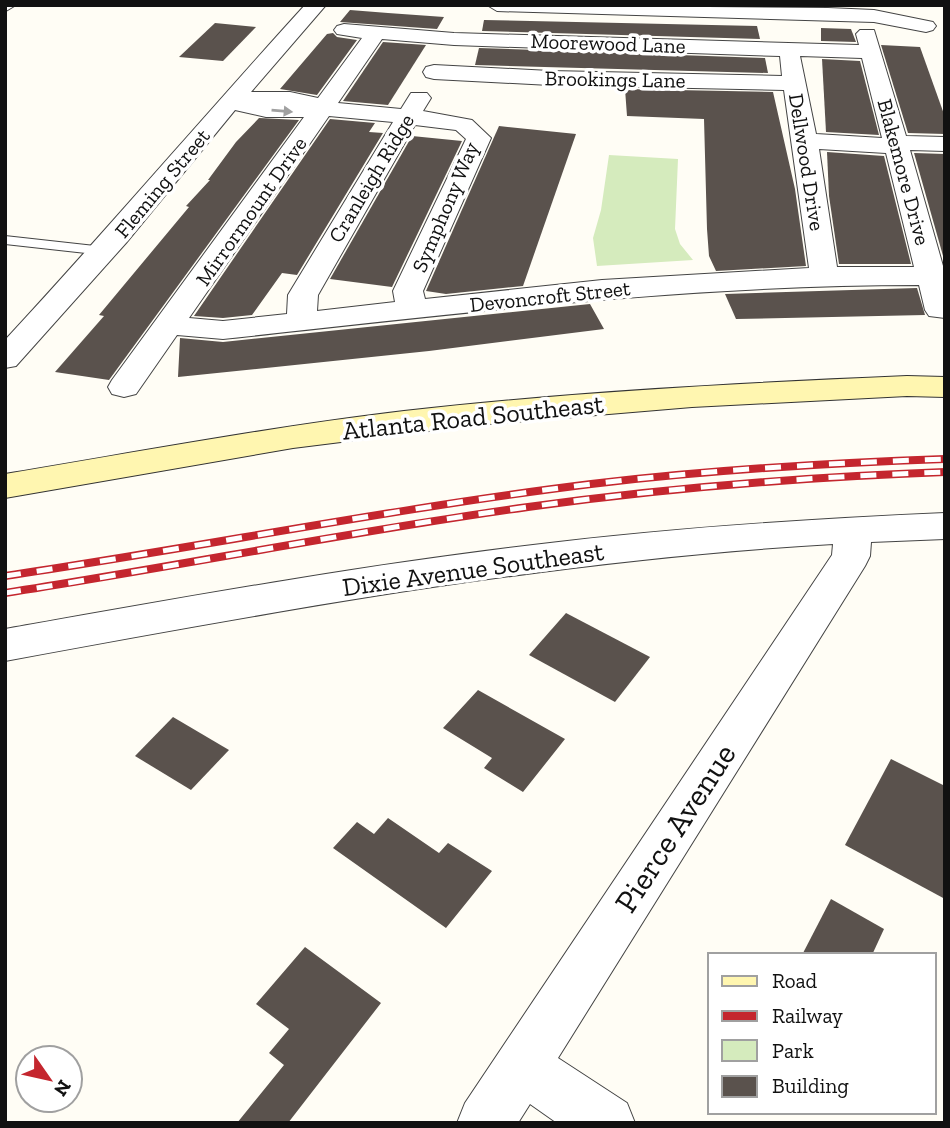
<svg xmlns="http://www.w3.org/2000/svg" width="950" height="1128" viewBox="0 0 950 1128" font-family="'Zilla Slab',serif">
<rect width="100%" height="100%" fill="#fffdf5"/>
<path fill="#d5ebbd" d="M609 155 678 159 675 229 680 244 693 260 597 266 593 238 601 210Z"/>
<g fill="#5a524d">
<path d="M350 10 388 13 444 17 437 29 340 22Z"/>
<path d="M484 20 757 26 760 39 482 31Z"/>
<path d="M215 23 256 27 223 61 179 57Z"/>
<path d="M821 28 851 29 856 42 821 41Z"/>
<path d="M333 33 337 37 357 40 317 95 280 89 327 34Z"/>
<path d="M383 42 426 45 388 105 343 101Z"/>
<path d="M881 45 920 47 945 117V134L908 133Z"/>
<path d="M479 48 765 58 768 73 475 65Z"/>
<path d="M822 59 860 61 879 135 826 132Z"/>
<path d="M625 89 773 92 795 189 806 266 716 271 709 256 707 229 704 119 627 116Z"/>
<path d="M259 118 299 120 109 380 55 372 104 316 99 315 189 207 186 206 210 180H208L236 142Z"/>
<path d="M330 119 375 123 369 132 383 133 297 275 282 273 252 315 223 318 194 316Z"/>
<path d="M499 126 576 134 523 286 446 294 426 291Z"/>
<path d="M412 136 462 141 392 287 330 279Z"/>
<path d="M827 152 884 156 911 264H839L829 196Z"/>
<path d="M914 153 945 154V263Z"/>
<path d="M917 288 925 315 736 319 725 294Z"/>
<path d="M590 304 604 329 429 351 178 377 180 338 223 342Z"/>
<path d="M566 613 650 657 615 702 529 655Z"/>
<path d="M478 690 565 739 523 792 484 768 492 758 443 728Z"/>
<path d="M173 717 229 750 191 790 135 756Z"/>
<path d="M891 759 945 786V899L845 845Z"/>
<path d="M388 818 439 853 448 843 492 871 446 928 333 848 357 822 374 834Z"/>
<path d="M831 899 884 929 872 955H802Z"/>
<path d="M305 947 381 1003 288 1123H237L284 1065 269 1053 289 1029 256 1004Z"/>
</g>
<g fill="none" stroke-linecap="round" stroke-linejoin="round">
<defs>
<path id="lane" d="M5 236 104 247 111 251 104 255 5 244Z"/>
<g id="street">
<path d="M5 5H16L6 11Z"/>
<path d="M305 5H326L251 92H290L318 98 362 38 337 34 334 30 337 26 344 24 454 33 859 45 856 34 860 30H874L906 136 945 137V151L910 150 945 273V318L929 316 925 310 919 285C685 285 454 314 223 339L177 335 136 394 124 397 112 394 108 387 112 380 304 117H266L235 110 126 243 16 366 5 368V340C107 230 204 116 305 5ZM382 39 454 45 780 56 782 76 550 71 434 65 426 67 423 72 426 77 434 79 550 85 784 90 809 268 602 280 425 299 423 291 491 138 472 120 423 111 431 98 427 93H411L401 109 338 103ZM800 56 862 58 882 138 816 134ZM329 116 393 122 288 295 287 314 223 321 189 318ZM415 125 456 130 466 139 393 291 395 302 317 311 318 295ZM819 149 886 153 914 267H837Z"/>
<path d="M487 5 828 8 874 10 933 22 936 26 933 30 926 32 874 22 497 11Z"/>
<path d="M945 513V539L871 542 870 556 865 566 558 1058 627 1103 635 1123H557L530 1104 518 1123H457L465 1103 832 555 833 544C554 560 280 610 5 661V629C181 598 356 566 533 545 670 528 808 519 945 513Z"/>
</g>
<path id="secondary" d="M907 376 945 377V397L907 396 692 407 477 425 293 448 5 498V474C138 452 270 427 404 411 571 392 739 383 907 376Z"/>
</defs>
<use href="#lane" stroke="#444" stroke-width="2"/>
<use href="#street" stroke="#444" stroke-width="2"/>
<use href="#secondary" stroke="#333" stroke-width="2"/>
<use href="#lane" fill="#fff" fill-rule="evenodd"/>
<use href="#street" fill="#fff" fill-rule="evenodd"/>
<use href="#secondary" fill="#fff6b0" fill-rule="evenodd"/>
<defs>
<g id="rail">
<path d="M5 576C201 547 395 508 591 484 709 470 827 463 945 459"/>
<path d="M5 593C180 566 353 531 528 507 666 488 805 477 945 472"/>
</g>
</defs>
<use href="#rail" stroke="#c4262e" stroke-width="8"/>
<use href="#rail" stroke="#fff" stroke-width="5" stroke-dasharray="16" stroke-linecap="butt"/>
</g>
<defs><path id="oneway-solid" d="M-6-.8H1V-3.2L6.5 0L1 3.2V.8H-6Z" transform="scale(1.75)"/></defs>
<use fill="#a0a0a0" href="#oneway-solid" transform="translate(282 111) rotate(5)"/>
<g text-anchor="middle" dominant-baseline="central" stroke-width="7" stroke-linejoin="round" paint-order="stroke">
<g font-size="21" fill="#111" stroke="#fff">
<text transform="translate(608 43) rotate(2)">Moorewood Lane</text>
<text transform="translate(615 79) rotate(1)">Brookings Lane</text>
<text transform="translate(807 162) rotate(81)">Dellwood Drive</text>
<text transform="translate(904 172) rotate(75)">Blakemore Drive</text>
<text transform="translate(371 178) rotate(-59)">Cranleigh Ridge</text>
<text transform="translate(162 183) rotate(-50)">Fleming Street</text>
<text transform="translate(445 207) rotate(-67)">Symphony Way</text>
<text transform="translate(251 211) rotate(-55)">Mirrormount Drive</text>
<text transform="translate(550 296) rotate(-6)">Devoncroft Street</text>
</g>
<g font-size="26" fill="#111" stroke="#fff">
<text transform="translate(473 417) rotate(-6)">Atlanta Road Southeast</text>
<text transform="translate(473 569) rotate(-8)">Dixie Avenue Southeast</text>
</g>
<g font-size="32" fill="#111" stroke="#fff">
<text transform="translate(675 828) rotate(-57)">Pierce Avenue</text>
</g>
</g>
<rect width="950" height="1128" fill="none" stroke="#111111" stroke-width="14"/>
<rect x="708" y="953" width="228" height="161" fill="#ffffff" stroke="#a0a0a0" stroke-width="2"/>
<rect x="722" y="976" width="35" height="10" fill="#fff6b0" stroke="#a0a0a0" stroke-width="2"/>
<text x="772" y="988" font-size="21" fill="#111111">Road</text>
<rect x="722" y="1011" width="35" height="10" fill="#c4262e" stroke="#a0a0a0" stroke-width="2"/>
<text x="772" y="1023" font-size="21" fill="#111111">Railway</text>
<rect x="722" y="1040" width="35" height="21" fill="#d5ebbd" stroke="#a0a0a0" stroke-width="2"/>
<text x="772" y="1058" font-size="21" fill="#111111">Park</text>
<rect x="722" y="1076" width="35" height="21" fill="#5a524d" stroke="#a0a0a0" stroke-width="2"/>
<text x="772" y="1093" font-size="21" fill="#111111">Building</text>
<g transform="translate(49 1079) rotate(124)"><circle r="33" fill="#ffffff" stroke="#a0a0a0" stroke-width="2"/>
<path d="M0-5L12 26L0 18L-12 26Z" fill="#c4262e"/>
<text y="-10" font-size="19" font-weight="bold" text-anchor="middle" fill="#111111">N</text>
</g>
</svg>
